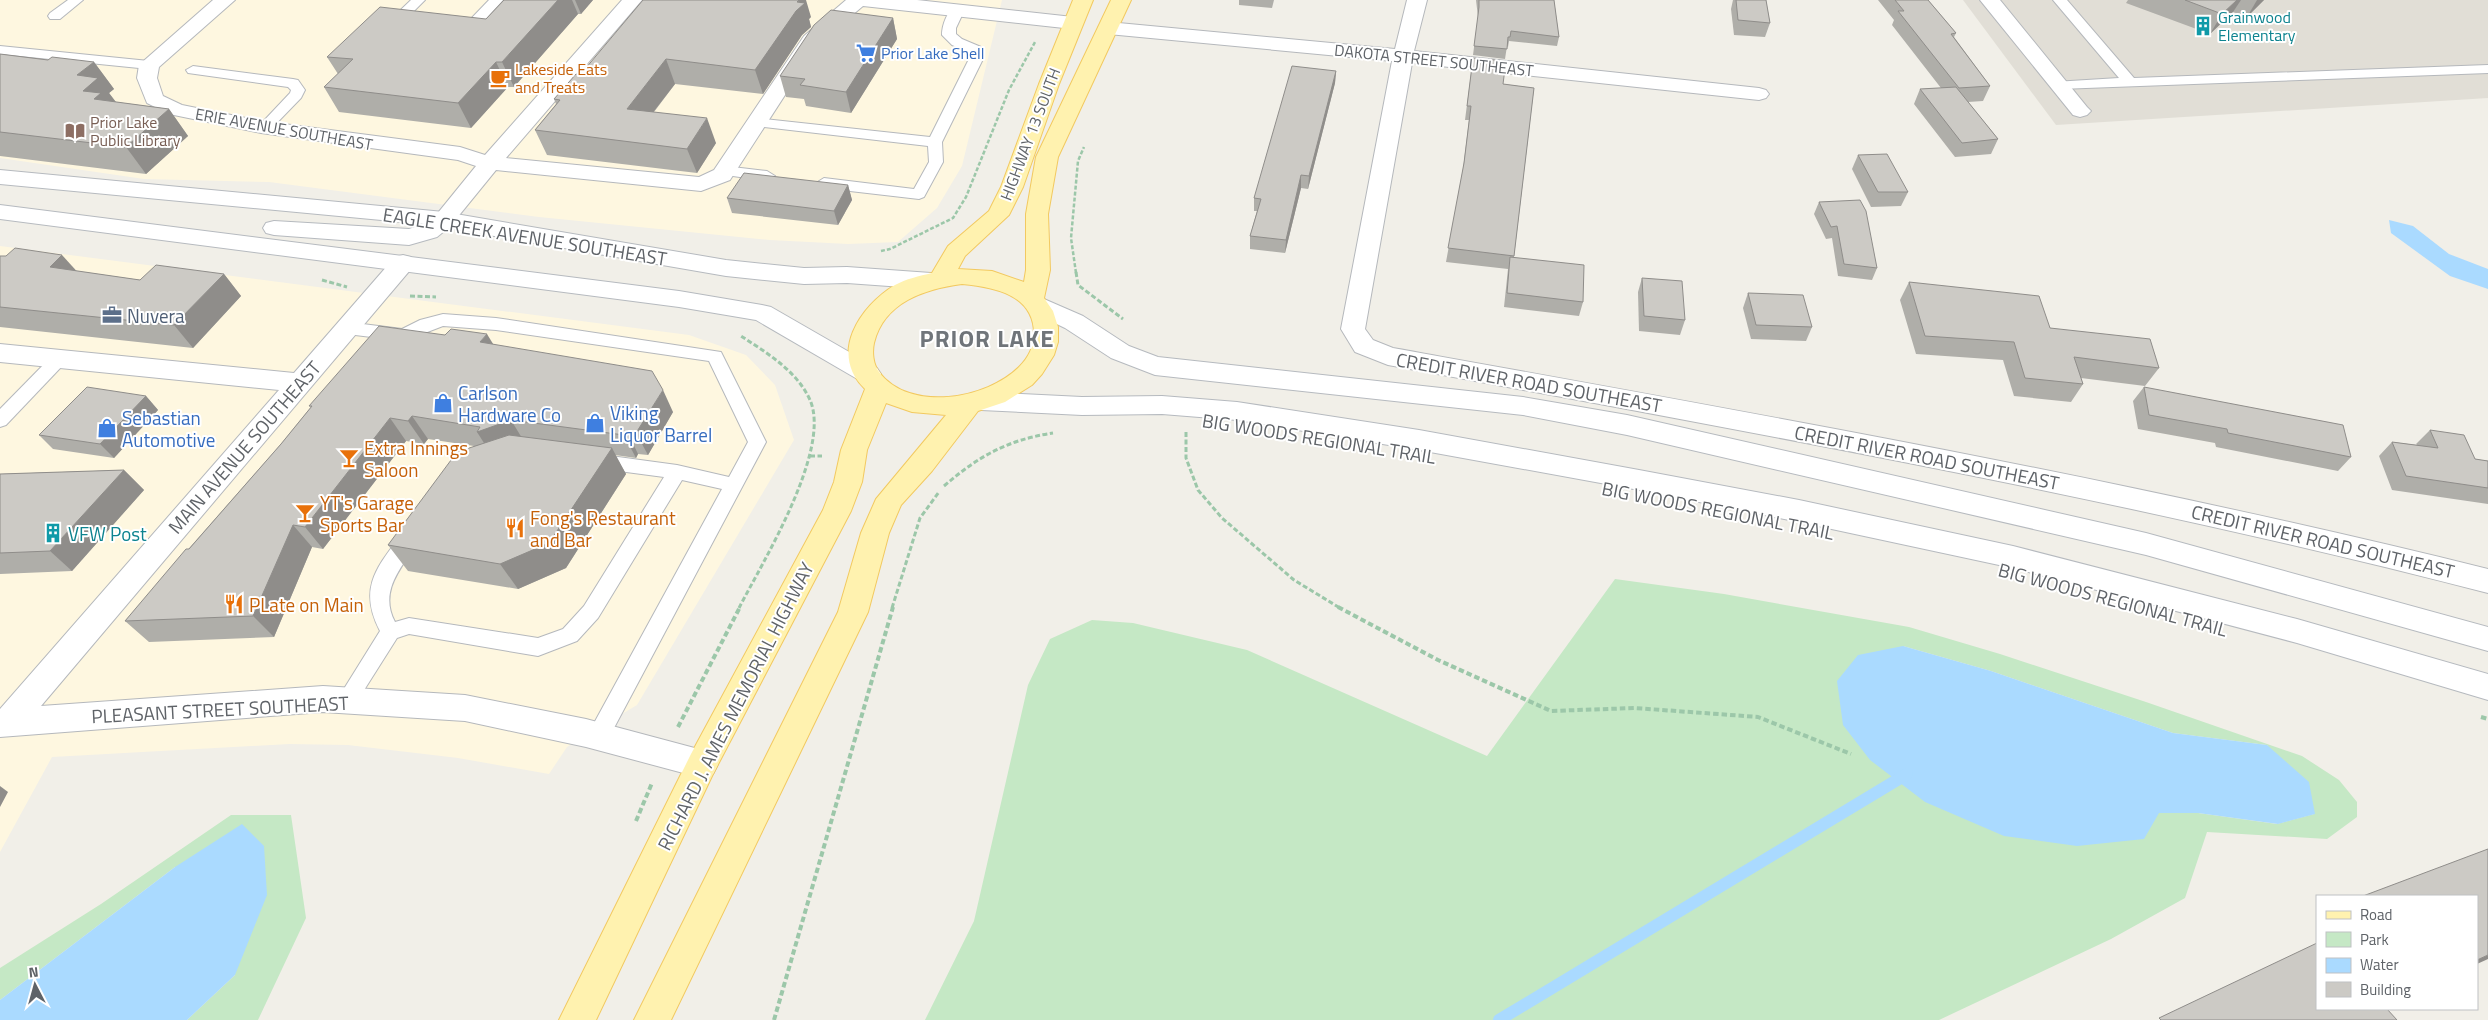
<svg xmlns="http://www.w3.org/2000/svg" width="2488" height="1020" viewBox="0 0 2488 1020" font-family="'Titillium Web',sans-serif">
<rect width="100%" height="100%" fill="#f1efe8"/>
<g fill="#fef7e0">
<path d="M0 0H1002L962 166 937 208 898 242 848 244 770 240 539 217 269 182 144 179 0 158V58L9 51 0 49Z"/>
<path d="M0 246 689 335 746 355 775 385 794 440 637 705 567 747 549 774 458 758 348 745 289 744 52 757 0 852Z"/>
</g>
<path fill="#e1ded6" d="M1963 0H2488V98L2056 125Z"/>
<g fill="#c5e8c5" fill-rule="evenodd">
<path d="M1615 579 1724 594 1909 627 2000 654 2146 702 2302 756 2339 780 2357 802V817L2327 839 2207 832 2185 898 2111 939 1939 1020H925L974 921 1028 685 1050 639 1092 620 1133 623 1247 650 1487 756ZM1903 646 1991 671 2173 733 2267 745 2314 814 2277 824 2198 813H2159Z"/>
<path d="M231 815H291L306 918 258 1020H187L235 975 175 867 0 1000V968L101 904Z"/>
</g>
<g fill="#aadaff">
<path d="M2389 220 2413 226 2449 254 2488 269V289L2450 276 2391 233Z"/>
<path d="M1903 646 1991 671 2173 733 2267 745 2309 782 2315 814 2278 824 2198 813H2159L2144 839 2077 846 2004 836 1925 802 1870 760 1843 725 1837 681 1858 655Z"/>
<path d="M242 824 264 846 267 895 235 975 187 1020H0V1000L175 867Z"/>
</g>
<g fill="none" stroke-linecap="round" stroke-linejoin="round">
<path stroke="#aadaff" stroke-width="12" d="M1499 1020 1907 774"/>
<defs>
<g id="service">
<path d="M68 0H83L60 19H50L48 16 50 13Z"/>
<path d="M411 0H425L402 23V28H388L386 25 388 22Z"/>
<path d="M489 0H503L472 34H454L452 31 454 28 463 27Z"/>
<path d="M2053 0H2067L2134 78 2488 65V73L2059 89 2054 88 2052 85 2054 82 2119 78Z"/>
<path d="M957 7 964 11 956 28V34L962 39 981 47 984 57 942 142 943 162 924 197 919 199 824 188 816 183 824 178 914 189 929 162 928 146 756 126 749 122 756 118 930 137 970 57 969 52 952 45 942 35C942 26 947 9 957 7Z"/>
<path d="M0 46 149 61 156 65 149 69 0 54Z"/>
<path d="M193 66 293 79 298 80 305 90 301 98 269 131 264 132 257 128 290 93 291 90 288 87 188 73 186 70Z"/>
<path d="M724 166 767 171 775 176 767 181 719 174 716 171 719 168Z"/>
<path d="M443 314 496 318 721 352 766 442 606 743 598 745 590 743 587 736 722 489 682 480 598 618 577 641 538 656 409 634 397 638 354 706 347 709 340 706 337 700 380 631C357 587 378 566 404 531L411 528 418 531 421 536C406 564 377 588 395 622L409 618 538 638 563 629 584 606 664 477 596 468 590 466 587 461 590 456 596 454 677 465 729 477 748 442 709 361 496 330 443 326 404 341 347 334 341 332 339 328 341 324 347 322 402 329 420 320Z"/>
<path d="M59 353 65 355 68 359 65 363 6 425 0 427V409L53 355Z"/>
</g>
<g id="minor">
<path d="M213 0H235L159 67 157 78 163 96 182 105 261 121 460 147 485 155 622 0H642L506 158 699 177 714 170 804 36 846 0H917L1073 17 1080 19 1083 23 1080 27 1073 29 863 6 818 44 730 180 701 191 496 170 452 224 444 226 436 224 433 219 476 166 458 160 261 133 169 114 147 103 137 78 139 65Z"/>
<path d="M1407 0H1427L1414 51 1759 88 1766 90 1769 94 1766 98 1759 100 1412 63 1365 329 1373 340 1393 348C1759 414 2126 479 2488 569V593C2125 499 1757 433 1388 365L1355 352 1341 329 1392 61 1108 34 1101 32 1098 28 1101 24 1108 22 1395 49Z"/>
<path d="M1980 0H2000L2087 107 2091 111 2087 115 2080 117 2073 115Z"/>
<path d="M403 255 411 257 415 263 411 269 41 706 323 686 465 695 586 719 702 750 713 754 718 764 713 774 702 778 586 747 465 721 323 712 0 737V709L279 390 0 362V344L294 373 395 257Z"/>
</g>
<g id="secondary">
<path d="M0 170 444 212 726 260 804 268 847 267 931 273 939 275 943 281 939 287 931 289 847 283 804 284 726 276 448 228 437 237 409 245 274 235 266 233 263 228 266 223 274 221 409 229 424 224 0 184Z"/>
<path d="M0 205 679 291 762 305 771 307 877 368 881 374 877 380 868 383 859 380 756 320 679 307 0 219Z"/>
<path d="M1037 296 1083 316 1129 346 1158 357 1523 397 1627 415 2146 533 2488 627V651L2146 555 1627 435 1523 415 1155 375 1111 358 1065 328 1028 310 1025 304 1028 298Z"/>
<path d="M981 392 1082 397 1162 396 1237 402 1419 430 1639 470 1799 500 2013 546 2297 619 2488 674V700L2297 643 2013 568 1799 522 1639 490 1419 450 1237 420 1162 414 1082 415 981 410 972 408 968 401 972 394Z"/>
</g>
<path id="primary" d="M1073 0H1093L1059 84 1023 187 1009 215 965 256 958 269 992 271 1024 282 1026 270V214L1036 157 1111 0H1131L1058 157 1048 214 1050 270 1044 298 1053 311 1058 327V342L1054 355 1042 374 1032 385 1005 402 978 411 932 471 901 505 889 533 868 612 671 1020H634L838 612 861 533 876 499 946 415 912 412 886 403 867 450 862 482 851 511 713 774 596 1020H559L691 754 823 510 834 482 841 450 865 389C828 354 860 306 895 285 906 279 919 276 932 273L948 246 989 211 1001 187 1039 84ZM962 284C993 287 1034 294 1034 334 1034 347 1028 358 1019 367 987 399 910 413 879 372 873 364 872 352 874 343 884 302 925 289 962 284Z"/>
</defs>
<use href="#service" stroke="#b5b8bc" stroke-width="2"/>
<use href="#minor" stroke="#b5b8bc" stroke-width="2"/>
<use href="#secondary" stroke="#b6babf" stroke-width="2"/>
<use href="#primary" stroke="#f2c960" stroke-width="2"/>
<g stroke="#9cc7a9" stroke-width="2.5" stroke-dasharray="4 2" stroke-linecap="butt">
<path d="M881 251 890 249 953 218 966 197 1009 90 1035 42"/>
<path d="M1076 273 1071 238 1078 161 1084 147"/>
</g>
<g stroke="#9cc7a9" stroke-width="3" stroke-dasharray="5 2.5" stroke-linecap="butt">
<path d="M1076 272 1078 285 1123 319"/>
<path d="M322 280 347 287"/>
<path d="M410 296 436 297"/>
<path d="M1186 432V458L1198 490 1222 518 1294 580 1340 608"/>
<path d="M810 456H822"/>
<path d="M944 486C979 456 1007 440 1053 433"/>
<path d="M739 608C762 563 832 450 810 400 797 371 767 353 741 336"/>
<path d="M892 608 920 518 939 492"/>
</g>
<g stroke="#9cc7a9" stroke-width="4" stroke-dasharray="5.5 3" stroke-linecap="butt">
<path d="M1338 607 1438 660 1551 711 1635 708 1758 717 1851 754"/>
<path d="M2481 717 2488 719"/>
<path d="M678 727 740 607"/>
<path d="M636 821 652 783"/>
<path d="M774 1020 893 607"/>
</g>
<use href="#service" fill="#fff" fill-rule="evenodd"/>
<use href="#minor" fill="#fff" fill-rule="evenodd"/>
<use href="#secondary" fill="#fff" fill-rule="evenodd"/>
<use href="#primary" fill="#fff2af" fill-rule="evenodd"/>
</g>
<g fill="#afaea9">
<path d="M504 0H593L581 14H578L514 87H508L471 128 339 112 324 87 338 74 327 57 486 19Z"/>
<path d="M1239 0H1274L1272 8 1239 5Z"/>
<path d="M1476 0H1554L1559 37 1557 46 1509 41 1508 47 1507 46 1505 59 1473 55 1478 17Z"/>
<path d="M1733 0H1766L1770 23 1765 37 1734 35 1731 9Z"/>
<path d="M1878 0H1928L1956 33 1954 37 1990 86 1983 101 1968 102 1998 139 1991 154 1955 157 1914 104 1920 89 1941 88 1892 25 1894 20Z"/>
<path d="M2128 0H2264L2247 17 2233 12 2210 34 2126 3Z"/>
<path d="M811 17 809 19 811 27 802 35 763 94 675 84 654 112 716 143 697 173 547 155 535 130 556 104 554 99 580 75Z"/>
<path d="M893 18 897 39 851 113 806 106 804 99 786 97 780 76Z"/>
<path d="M0 54 48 60 94 62 114 89 109 93 116 102 169 109 188 136 146 174 0 156Z"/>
<path d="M1473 58 1503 84 1534 88 1514 257 1583 302 1579 316 1504 307 1508 269 1446 262 1463 169 1469 120H1465Z"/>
<path d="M1336 71 1335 83 1308 189 1301 188 1285 253 1250 249V236L1257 211H1254V198Z"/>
<path d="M1858 155 1908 192 1901 206 1871 207 1852 169Z"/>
<path d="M848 185 852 200 838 225 732 213 727 198Z"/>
<path d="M1819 202 1877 268 1872 280 1838 276 1832 238 1826 239 1814 214Z"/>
<path d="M0 256 76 271 140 280 224 274 241 296 193 348 0 327Z"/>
<path d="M1642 278 1685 320 1680 335 1639 331 1638 292Z"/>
<path d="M1909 282 2050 328 2159 368 2145 386 2081 378 2083 384 2071 402 2014 396 2003 360 1916 354 1900 300Z"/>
<path d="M1748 293 1812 327 1806 341 1751 339 1743 308Z"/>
<path d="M493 344 673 412 648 455 638 454 636 458 615 455 626 474 566 568 518 589 408 571 388 545 474 446 428 439 424 444 406 441 323 549 312 547 274 637 149 642 125 621 281 444 311 407 309 406Z"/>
<path d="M2144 387 2351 457 2338 471 2216 447 2215 443 2138 429 2133 401Z"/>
<path d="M146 396 158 410 114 458 53 449 39 435Z"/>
<path d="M2430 430 2475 459 2488 461V504L2392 490 2379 456 2392 442 2417 445 2416 444Z"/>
<path d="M124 470 144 490 72 571 0 574V474Z"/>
</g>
<g fill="#8f8d8a">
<path d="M558 0H572L578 14 514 87 502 62Z"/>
<path d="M575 0H593L581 14Z"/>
<path d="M799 0H806L811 17 809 19 811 27 802 35 763 94 755 70Z"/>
<path d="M2237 0H2241L2233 12 2210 34 2222 14Z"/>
<path d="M2257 0H2264L2247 17Z"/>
<path d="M893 18 897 39 851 113 846 92Z"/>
<path d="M666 59 675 84 637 133 627 109Z"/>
<path d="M94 62 114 89 109 93 118 105 121 119 83 91 77 75Z"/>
<path d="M496 62 508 87 471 128 458 103Z"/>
<path d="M1336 71 1335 83 1308 189 1309 176Z"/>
<path d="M169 109 188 136 146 174 126 147Z"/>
<path d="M707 118 716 143 697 173 687 149Z"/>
<path d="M1301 175V188L1285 253 1286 240Z"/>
<path d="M848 185 852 200 838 225 834 211Z"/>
<path d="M62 255 82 277 50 267Z"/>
<path d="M224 274 241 296 193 348 174 325Z"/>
<path d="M487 334 501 357 480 342Z"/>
<path d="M663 390 673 412 648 455 636 433Z"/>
<path d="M146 396 158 410 114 458 100 444Z"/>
<path d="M412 416 428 439 424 444 408 421Z"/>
<path d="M390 418 406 441 323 549 305 527Z"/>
<path d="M511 420 525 443 491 454 477 432Z"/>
<path d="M627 431 638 454 636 458 624 435Z"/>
<path d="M612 448 626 474 566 568 518 589 500 564Z"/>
<path d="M124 470 144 490 72 571 50 551Z"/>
<path d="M293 525 312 547 274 637 253 616Z"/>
<path d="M0 786 8 792 0 807Z"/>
<path d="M2488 955V959L2477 964V960Z"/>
</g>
<g fill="#cccac5" stroke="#8f8d8a">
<path d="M504 0H558L502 62H496L458 103 324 87 353 59 327 57 380 7 486 19Z"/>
<path d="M643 0H799L797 2 805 3 796 11 755 70 666 59 627 109 707 118 687 149 535 130 560 100 554 99 576 74 580 75Z"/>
<path d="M1479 0H1554L1559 37 1511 31 1510 37H1508L1507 49 1474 46 1479 7Z"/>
<path d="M1736 0H1766L1770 23 1738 20Z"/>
<path d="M1895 0H1928L1956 33 1951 34 1990 86 1959 88 1898 11H1904Z"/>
<path d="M2185 0H2237L2222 14Z"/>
<path d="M831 10 893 18 846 92 800 85 805 79 780 76 814 25Z"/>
<path d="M0 54 48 60 52 57 94 62 77 75 98 78 83 91 101 93 94 99 169 109 126 147 0 132Z"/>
<path d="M1473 58 1506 61 1503 84 1534 88 1514 256 1448 248 1464 163 1471 106H1467Z"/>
<path d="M1292 66 1336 71 1309 176 1301 175 1286 240 1250 236 1261 199 1254 198Z"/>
<path d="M1956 87 1998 139 1962 143 1920 89Z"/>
<path d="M1887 154 1908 192H1878L1858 155Z"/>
<path d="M744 173 848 185 834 211 727 198Z"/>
<path d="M1860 200 1866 211 1877 268 1844 264 1837 226 1831 227 1819 202Z"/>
<path d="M15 248 62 255 50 267 140 280 156 265 224 274 174 325 0 307V256H6Z"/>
<path d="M1510 257 1584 265 1583 302 1507 293Z"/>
<path d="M1642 278 1682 281 1685 320 1644 316Z"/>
<path d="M1909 282 2039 296 2050 328 2150 339 2159 368 2074 357 2083 384 2025 378 2014 342 1925 336Z"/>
<path d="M1748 293 1803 295 1812 327 1756 325Z"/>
<path d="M379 326 445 335 451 329 487 334 480 342 652 371 663 390 636 433 627 431 624 435 511 420 477 432 480 427 412 416 408 421 390 418 305 527 293 525 253 616 125 621 186 549H189L281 444 312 406H309Z"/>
<path d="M87 387 146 396 100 444 39 435Z"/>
<path d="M2144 387 2343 425 2351 457 2228 433 2227 429 2149 415Z"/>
<path d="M2430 430 2464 435 2475 459 2488 461V488L2406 476 2392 442 2438 448Z"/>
<path d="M509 435 612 448 549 543 500 564 388 545 457 452Z"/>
<path d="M124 470 50 551 0 553V474Z"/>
<path d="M2488 849V955L2477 960V896H2363Z"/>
<path d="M2317 943V1009H2387L2397 1020H2161L2159 1018Z"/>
</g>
<defs>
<symbol id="building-bare" viewBox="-9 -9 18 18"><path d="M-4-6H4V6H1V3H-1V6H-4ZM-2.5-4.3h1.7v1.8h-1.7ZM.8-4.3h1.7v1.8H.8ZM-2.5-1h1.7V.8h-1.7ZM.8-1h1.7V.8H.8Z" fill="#0f9aa8" stroke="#fff" stroke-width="2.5" paint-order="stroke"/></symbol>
<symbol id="supermarket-bare" viewBox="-9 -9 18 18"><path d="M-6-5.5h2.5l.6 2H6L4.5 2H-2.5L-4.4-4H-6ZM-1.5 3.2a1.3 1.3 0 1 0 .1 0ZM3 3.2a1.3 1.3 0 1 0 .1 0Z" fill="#3f7fe0" stroke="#fff" stroke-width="2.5" paint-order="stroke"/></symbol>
<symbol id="cafe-bare" viewBox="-9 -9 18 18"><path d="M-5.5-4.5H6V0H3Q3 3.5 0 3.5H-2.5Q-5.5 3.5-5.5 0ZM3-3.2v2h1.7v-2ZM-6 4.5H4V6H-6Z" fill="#e8710a" stroke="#fff" stroke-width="2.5" paint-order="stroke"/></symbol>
<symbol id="library-bare" viewBox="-9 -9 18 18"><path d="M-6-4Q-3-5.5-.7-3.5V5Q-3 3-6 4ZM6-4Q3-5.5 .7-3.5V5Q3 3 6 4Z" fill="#8d6e63" stroke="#fff" stroke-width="2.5" paint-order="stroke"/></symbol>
<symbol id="office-bare" viewBox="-9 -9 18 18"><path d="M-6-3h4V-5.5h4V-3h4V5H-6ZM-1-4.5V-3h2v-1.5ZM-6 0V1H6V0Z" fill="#5c6f8a" stroke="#fff" stroke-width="2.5" paint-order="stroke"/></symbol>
<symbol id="shop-bare" viewBox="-9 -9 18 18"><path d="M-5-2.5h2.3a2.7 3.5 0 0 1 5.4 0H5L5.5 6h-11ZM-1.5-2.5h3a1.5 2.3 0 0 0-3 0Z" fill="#3f7fe0" stroke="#fff" stroke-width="2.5" paint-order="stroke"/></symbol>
<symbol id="bar-bare" viewBox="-9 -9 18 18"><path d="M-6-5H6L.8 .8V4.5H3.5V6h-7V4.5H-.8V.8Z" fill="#e8710a" stroke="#fff" stroke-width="2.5" paint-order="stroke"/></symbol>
<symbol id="restaurant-bare" viewBox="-9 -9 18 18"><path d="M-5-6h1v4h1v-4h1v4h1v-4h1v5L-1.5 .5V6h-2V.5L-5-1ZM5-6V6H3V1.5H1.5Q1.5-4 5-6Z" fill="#e8710a" stroke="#fff" stroke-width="2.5" paint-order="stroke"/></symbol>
</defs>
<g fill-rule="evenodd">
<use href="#building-bare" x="2189" y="12" width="28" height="28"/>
<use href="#supermarket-bare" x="852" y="39" width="28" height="28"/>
<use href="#cafe-bare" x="486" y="64" width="28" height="28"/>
<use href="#library-bare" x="61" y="117" width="28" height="28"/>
<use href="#office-bare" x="98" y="301" width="28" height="28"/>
<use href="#shop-bare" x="429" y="389" width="28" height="28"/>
<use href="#shop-bare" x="581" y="409" width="28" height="28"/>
<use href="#shop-bare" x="93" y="414" width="28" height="28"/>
<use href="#bar-bare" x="335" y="444" width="28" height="28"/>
<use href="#bar-bare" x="291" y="499" width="28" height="28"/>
<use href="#restaurant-bare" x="501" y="514" width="28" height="28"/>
<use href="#building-bare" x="39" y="519" width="28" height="28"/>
<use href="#restaurant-bare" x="220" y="590" width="28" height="28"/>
</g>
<g text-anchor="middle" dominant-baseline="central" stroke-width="4" stroke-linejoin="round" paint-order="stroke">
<g font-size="16" fill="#0d838f" stroke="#fff" text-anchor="start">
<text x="2218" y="17">Grainwood<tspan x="2218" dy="18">Elementary</tspan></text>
</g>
<g font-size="16" fill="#366cbe" stroke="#fff" text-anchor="start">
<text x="881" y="53">Prior Lake Shell</text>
</g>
<g font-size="16" fill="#5f6368" stroke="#fff">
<text transform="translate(1434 60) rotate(6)">DAKOTA STREET SOUTHEAST</text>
<text transform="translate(284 129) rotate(10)">ERIE AVENUE SOUTHEAST</text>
<text transform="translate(1030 134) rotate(-69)">HIGHWAY 13 SOUTH</text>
</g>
<g font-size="16" fill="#c56008" stroke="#fff" text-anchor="start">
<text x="515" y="69">Lakeside Eats<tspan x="515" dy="18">and Treats</tspan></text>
</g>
<g font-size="16" fill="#785e54" stroke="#fff" text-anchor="start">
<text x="90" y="122">Prior Lake<tspan x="90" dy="18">Public Library</tspan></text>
</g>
<g font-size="19" fill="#5f6368" stroke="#fff">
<text transform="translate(525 236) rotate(9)">EAGLE CREEK AVENUE SOUTHEAST</text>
<text transform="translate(1529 382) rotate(10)">CREDIT RIVER ROAD SOUTHEAST</text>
<text transform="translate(1319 438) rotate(9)">BIG WOODS REGIONAL TRAIL</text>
<text transform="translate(244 447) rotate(-49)">MAIN AVENUE SOUTHEAST</text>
<text transform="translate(1927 457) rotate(11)">CREDIT RIVER ROAD SOUTHEAST</text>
<text transform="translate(1718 510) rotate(11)">BIG WOODS REGIONAL TRAIL</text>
<text transform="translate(2323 541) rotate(13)">CREDIT RIVER ROAD SOUTHEAST</text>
<text transform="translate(2113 599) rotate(15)">BIG WOODS REGIONAL TRAIL</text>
<text transform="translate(735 706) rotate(-63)">RICHARD J. AMES MEMORIAL HIGHWAY</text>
<text transform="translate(220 709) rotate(-3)">PLEASANT STREET SOUTHEAST</text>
</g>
<g font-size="19" fill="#4e5e75" stroke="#fff" text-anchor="start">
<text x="127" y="315">Nuvera</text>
</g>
<g font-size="19" fill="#366cbe" stroke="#fff" text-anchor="start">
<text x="458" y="392">Carlson<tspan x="458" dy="22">Hardware Co</tspan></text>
<text x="610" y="412">Viking<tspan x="610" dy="22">Liquor Barrel</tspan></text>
<text x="122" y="417">Sebastian<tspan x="122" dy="22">Automotive</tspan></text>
</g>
<g font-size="19" fill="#c56008" stroke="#fff" text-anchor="start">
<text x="364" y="447">Extra Innings<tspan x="364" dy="22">Saloon</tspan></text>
<text x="320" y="502">YT's Garage<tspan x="320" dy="22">Sports Bar</tspan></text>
<text x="530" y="517">Fong's Restaurant<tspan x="530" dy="22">and Bar</tspan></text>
<text x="249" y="604">PLate on Main</text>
</g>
<g font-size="19" fill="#0d838f" stroke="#fff" text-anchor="start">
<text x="68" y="533">VFW Post</text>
</g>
<g font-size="24" font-weight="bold" letter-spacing="1" fill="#70757a" stroke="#fff">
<text x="987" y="338">PRIOR LAKE</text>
</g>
</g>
<rect x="2316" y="895" width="162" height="115" fill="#ffffff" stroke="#bfc1c3"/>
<rect x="2326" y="911" width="25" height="8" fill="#fff2af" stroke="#bfc1c3"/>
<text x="2360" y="920" font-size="15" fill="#5f6368">Road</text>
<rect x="2326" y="932" width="25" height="15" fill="#c5e8c5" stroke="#bfc1c3"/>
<text x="2360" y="945" font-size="15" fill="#5f6368">Park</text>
<rect x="2326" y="958" width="25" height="15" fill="#aadaff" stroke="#bfc1c3"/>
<text x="2360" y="970" font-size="15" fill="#5f6368">Water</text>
<rect x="2326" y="982" width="25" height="15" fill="#cccac5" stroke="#bfc1c3"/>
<text x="2360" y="995" font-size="15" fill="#5f6368">Building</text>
<g transform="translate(35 985) rotate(354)" stroke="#ffffff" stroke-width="4" paint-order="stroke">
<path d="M0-4L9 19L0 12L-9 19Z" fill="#5f6368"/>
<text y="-8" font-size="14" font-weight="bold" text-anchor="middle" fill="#5f6368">N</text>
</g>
</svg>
